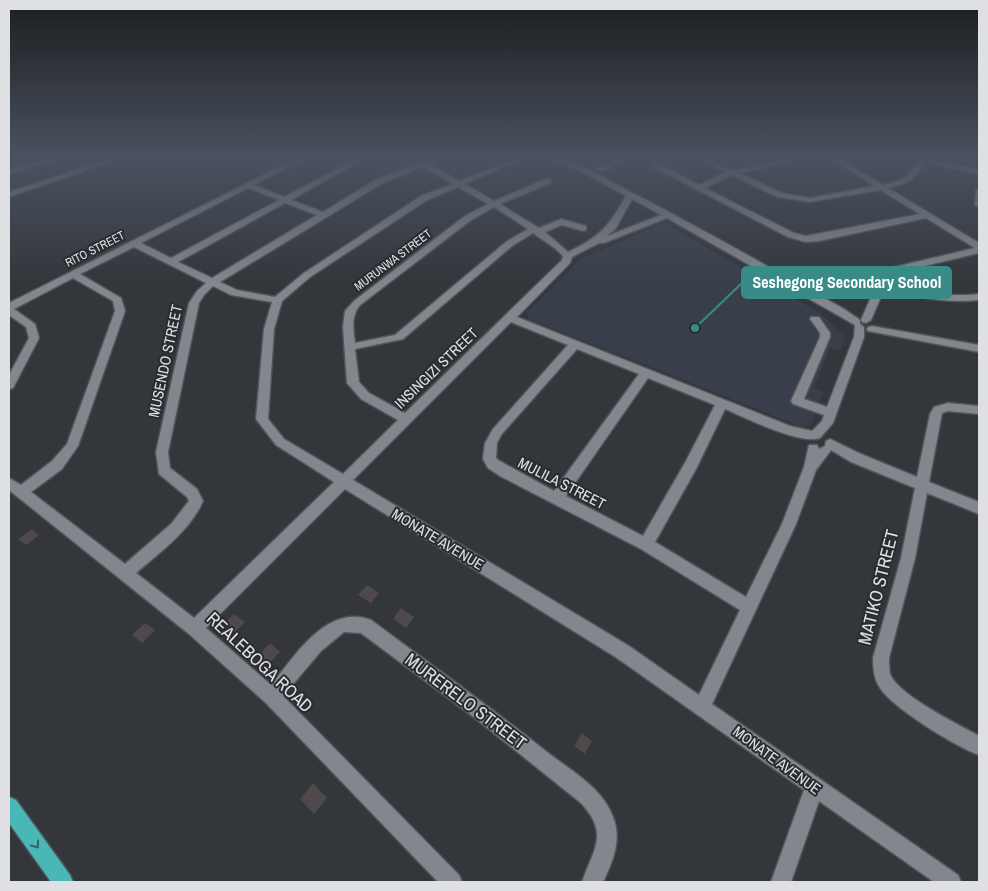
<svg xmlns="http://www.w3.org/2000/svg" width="988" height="891" viewBox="0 0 988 891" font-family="'Archivo Narrow',sans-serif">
<rect width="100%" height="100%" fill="#33363b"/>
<path fill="#393f4a" d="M664 223 820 313 846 338 840 350 830 348 814 387 824 392 811 425 802 427 529 319 527 312 581 259Z"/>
<g fill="#50494b">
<path d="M32 529 39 535 26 545 18 539Z"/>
<path d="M367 585 379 593 371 603 358 595Z"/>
<path d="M401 608 414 617 406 628 393 619Z"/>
<path d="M234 614 245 622 233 634 223 625Z"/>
<path d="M145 623 155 630 142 643 132 635Z"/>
<path d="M270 643 280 652 269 664 259 655Z"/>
<path d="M582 733 592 741 585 754 574 746Z"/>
<path d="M313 783 327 798 314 814 300 799Z"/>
</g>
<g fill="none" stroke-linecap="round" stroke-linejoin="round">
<defs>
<g id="minor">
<path d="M48 159H58L9 174V170Z"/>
<path d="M109 159H119L9 197V192Z"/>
<path d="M295 159H304L254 185 284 197 355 159H364L291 200 323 212 375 180 418 163 412 159H420L424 161 438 159 429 164 459 181 515 159H523L465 184 494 201 545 179H551V183L500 204 539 228 561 219 586 226V230L583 231 562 225 545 232 568 252C600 237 609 226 626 196L586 174 552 159C573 157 609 181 629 191 701 228 772 269 844 309L860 320V324L864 327V337L833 423 820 438C800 445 746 418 725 409L696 469 655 542 746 597 782 524 804 467 809 445H817L819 449 825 446 826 441 830 439 861 454 917 477 930 414 934 407 948 403 979 406V414L948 411 942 413 929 482 979 502V514L927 493 915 558 889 658C889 663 889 669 890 674 899 696 958 724 979 736V755C955 746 894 709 880 688 874 679 873 669 873 658L901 558 915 488 851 462 831 450 816 470 796 524 712 704 958 875 961 882H934L819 801 791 882H771L804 790 617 658 345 489 206 628 271 685C295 656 327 603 371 620 430 664 489 706 547 752 571 771 602 787 613 817 622 840 613 861 603 882H582C593 850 610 834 581 803L475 718 361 633 344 632 321 651 283 696 459 875 462 882H438L266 703 189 634 9 490V478L21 485 52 461 67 444 115 311 113 301 73 278 14 309 35 324 39 338 13 388 9 389V375L29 338 26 327 9 315V303ZM423 167 453 184 421 196 304 273 275 297 237 290 220 282 381 184ZM458 187 488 204 465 216 354 301 345 311 343 327 347 383 361 399 398 420 343 474 284 439 268 419 274 329 282 301 310 277 427 200ZM248 188 279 200 171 258 141 243ZM632 199 661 215 607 236 616 228ZM285 203 317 215 212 278 178 262ZM494 207 528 229 506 242 395 335 355 343C353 329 351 316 360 305L471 220ZM667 218 855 325 854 337 827 407 804 399 830 337V333L819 317H811L810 319 820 333V337L791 401 793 404 824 415 822 421 812 431 790 426 517 317 570 263 572 257 599 243H604ZM533 233 556 249 563 256 562 260 405 413 369 393 359 382 355 349 403 339 512 246ZM134 247 206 283 197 291 189 303 156 452 159 474 187 497 189 501 171 524 125 564 31 492 62 469 78 446 125 311 121 298 80 274ZM213 286 231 295 272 302 264 329 256 419 276 445 334 482 194 618 136 573C160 552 190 531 203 501L197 489 170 468 168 452 199 303 204 295ZM511 322 568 345 493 429 485 443 483 459 488 468 500 476 641 549 740 610 699 695 629 646 353 480ZM577 349 639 374 554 491 498 460 496 458 497 443 501 435ZM648 378 715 405 686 461 643 536 566 496Z"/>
<path d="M617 159H626L602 171 595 169Z"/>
<path d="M701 159C713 159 723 170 734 170 751 170 772 159 792 159V161L739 173 782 193 810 198 874 186 832 159H839L883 185C904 180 907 178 919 161L917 159H928L979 170V174L925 162C913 181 910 183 888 188L979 243V253L886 275C902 295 956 297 979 294V300C949 303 912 299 886 285L871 320 866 323 862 322 861 320 879 279 876 275 882 270 975 248 926 218 819 241 806 242 788 237 650 165 657 163 699 185 726 172ZM732 175 777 197 810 202 880 190 920 214 806 236 794 233 705 188Z"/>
<path d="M976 190H979V207L975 205Z"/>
<path d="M872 326 979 345V352L868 331 867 329 868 327Z"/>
</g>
<path id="major" d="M9 797 16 800 70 875 73 882H51L9 823Z"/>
</defs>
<use href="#minor" stroke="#525458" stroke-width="3"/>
<use href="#major" stroke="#525458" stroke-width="3"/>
<use href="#minor" fill="#83868c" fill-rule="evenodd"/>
<use href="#major" fill="#48b7b5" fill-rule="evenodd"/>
</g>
<defs><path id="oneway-chevron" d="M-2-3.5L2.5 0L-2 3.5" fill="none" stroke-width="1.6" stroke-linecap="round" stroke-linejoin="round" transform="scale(1.25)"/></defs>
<use stroke="#356466" href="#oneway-chevron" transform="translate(36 845) rotate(54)"/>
<linearGradient id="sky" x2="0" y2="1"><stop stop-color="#1c1e20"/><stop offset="0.56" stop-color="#4a5260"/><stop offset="1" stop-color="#4a5260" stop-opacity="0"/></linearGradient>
<rect width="988" height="283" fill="url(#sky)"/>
<g text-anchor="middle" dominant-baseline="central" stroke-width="4" stroke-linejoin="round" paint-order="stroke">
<g font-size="12" fill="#dee0e4" stroke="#292c31">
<text transform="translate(95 249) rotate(-27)">RITO STREET</text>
<text transform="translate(393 260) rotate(-37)">MURUNWA STREET</text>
</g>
<g font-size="15" fill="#dee0e4" stroke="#292c31">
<text transform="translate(165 361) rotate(-78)">MUSENDO STREET</text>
<text transform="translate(436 368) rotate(-44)">INSINGIZI STREET</text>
<text transform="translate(562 483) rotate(27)">MULILA STREET</text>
<text transform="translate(438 539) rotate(31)">MONATE AVENUE</text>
<text transform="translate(777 760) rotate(36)">MONATE AVENUE</text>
</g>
<g font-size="18" fill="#dee0e4" stroke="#292c31">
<text transform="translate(878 587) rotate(-76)">MATIKO STREET</text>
<text transform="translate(260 662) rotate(43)">REALEBOGA ROAD</text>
<text transform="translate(466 701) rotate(37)">MURERELO STREET</text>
</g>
</g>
<path fill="none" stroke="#388b86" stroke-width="2" d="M695 328L742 283"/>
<circle fill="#388b86" stroke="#292c31" stroke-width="2" cx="695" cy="328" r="5"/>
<rect fill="#388b86" stroke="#388b86" stroke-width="2" x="742" y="267" width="209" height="31" rx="5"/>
<g font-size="16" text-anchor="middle" font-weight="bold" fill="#fff">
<text x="847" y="288">Seshegong Secondary School</text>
</g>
<rect width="988" height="891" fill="none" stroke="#dee0e4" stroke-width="20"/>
</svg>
